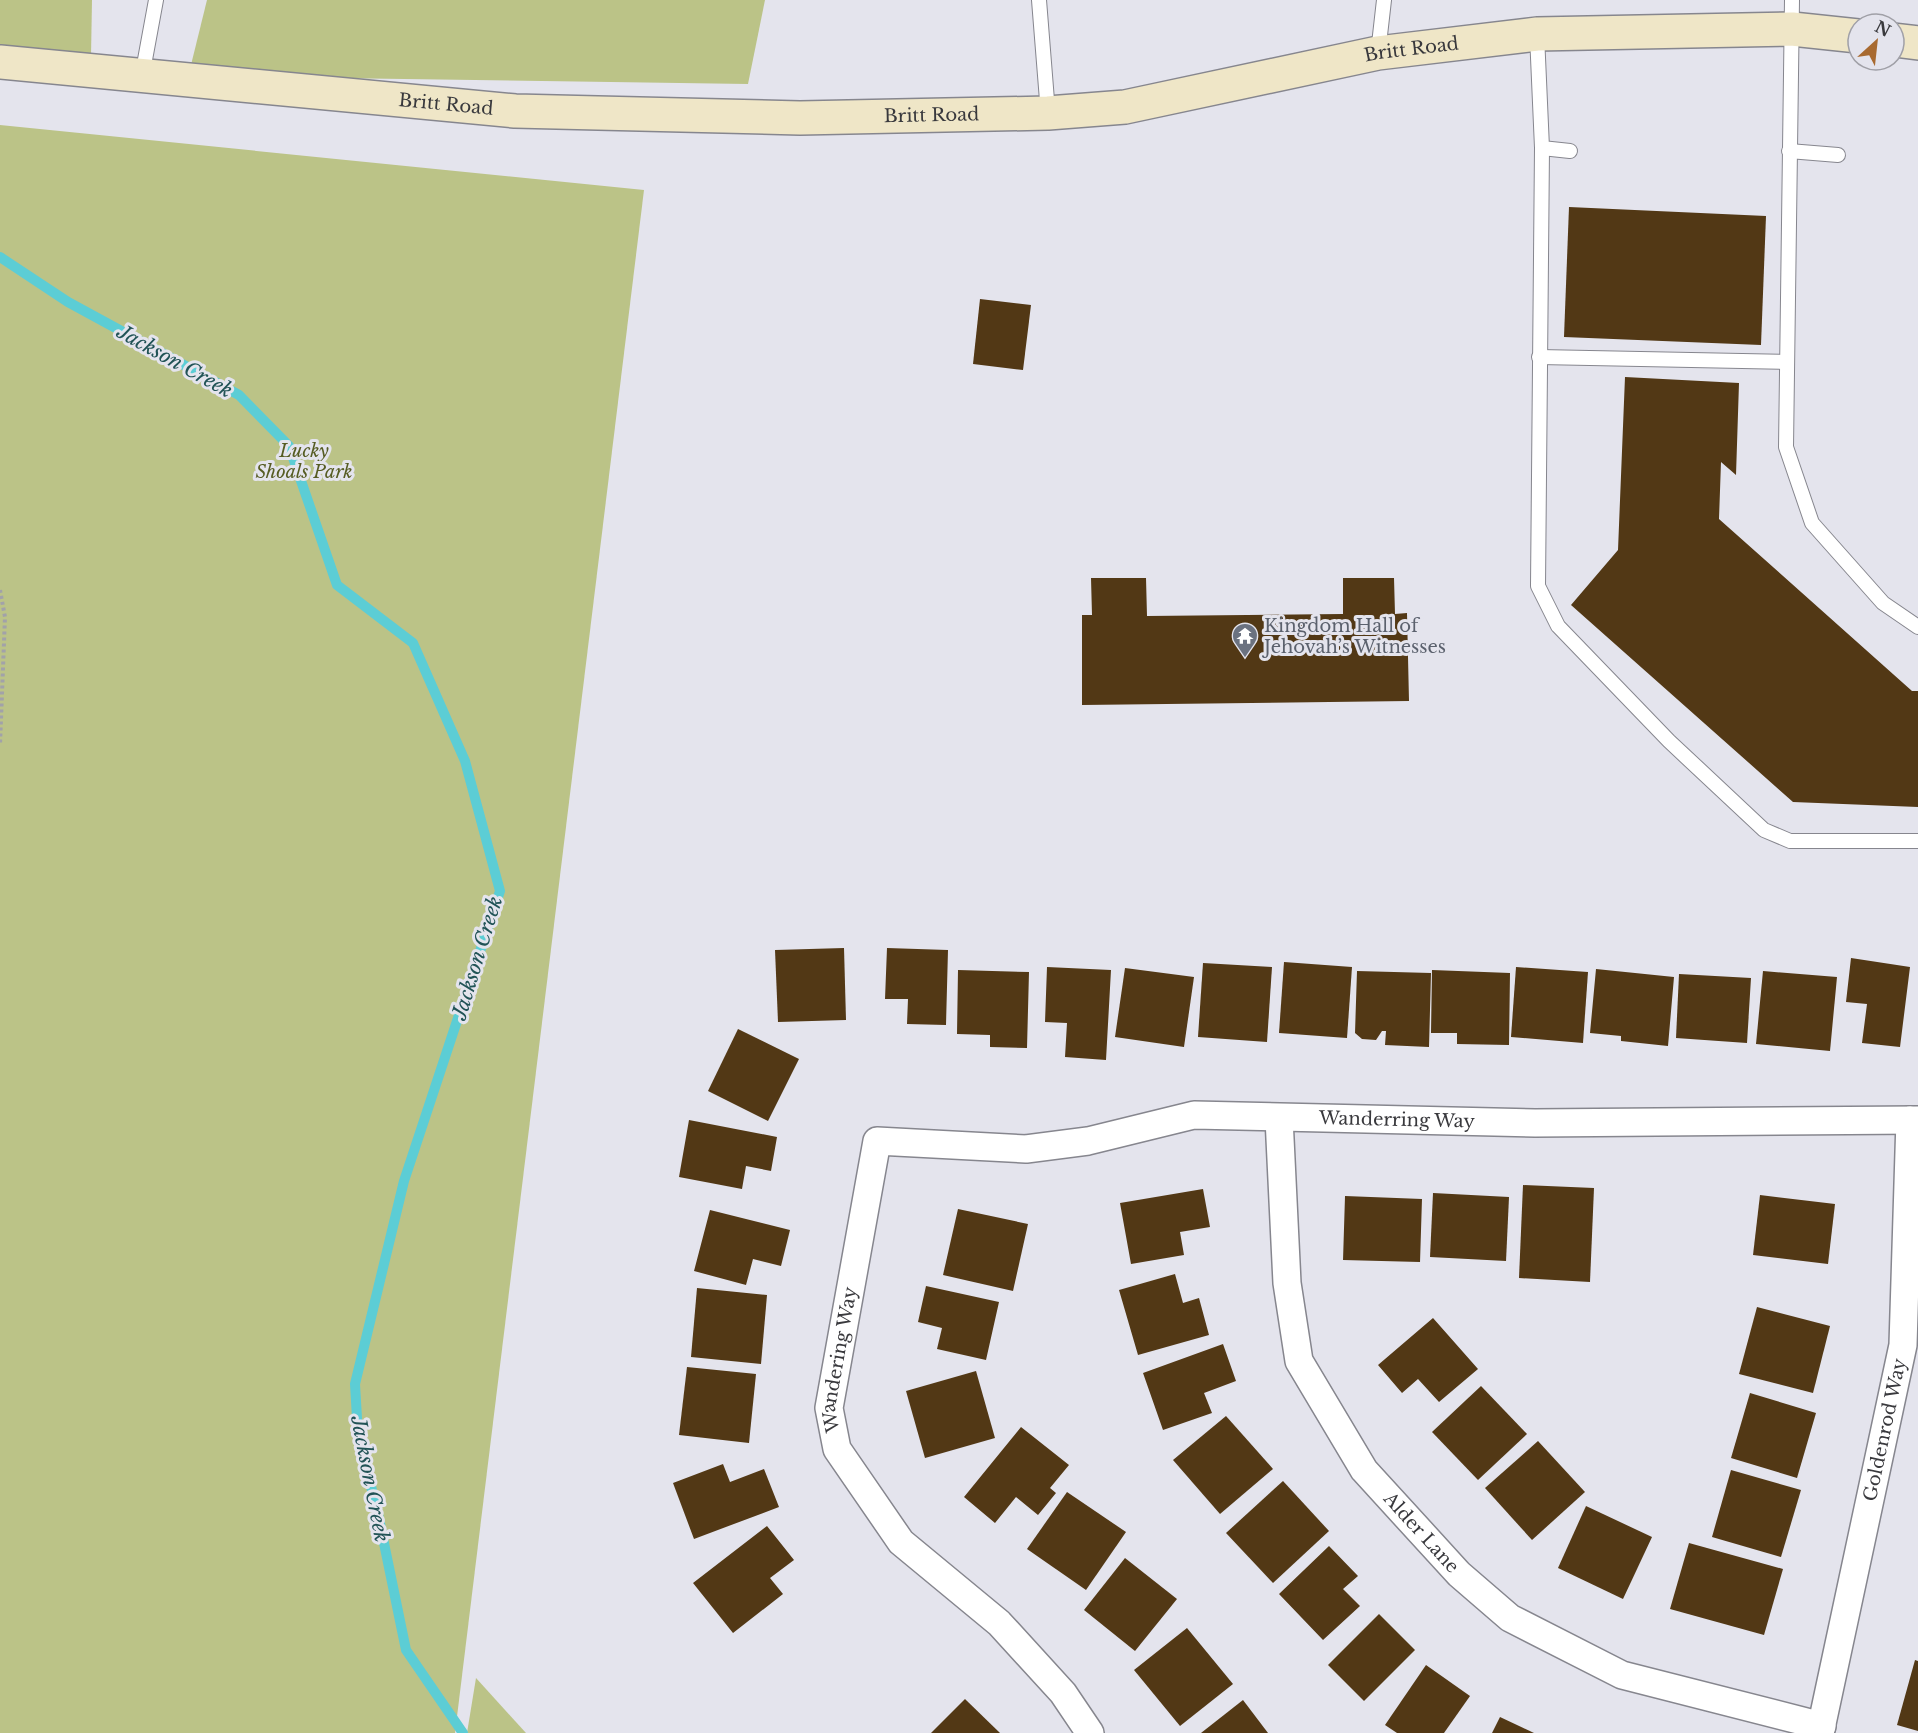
<svg xmlns="http://www.w3.org/2000/svg" width="1918" height="1733" viewBox="0 0 1918 1733" font-family="'Libre Baskerville',serif">
<rect width="100%" height="100%" fill="#e4e4ed"/>
<g fill="#bbc387">
<path d="M0 0H92L91 56 0 45Z"/>
<path d="M207 0H765L748 84 263 77 190 69Z"/>
<path d="M0 125 644 190 455 1733H0Z"/>
<path d="M476 1678 526 1733H467Z"/>
</g>
<g fill="none" stroke-linecap="round" stroke-linejoin="round">
<path stroke="#5ccdd5" stroke-width="10" d="M0 257 68 302 239 395 289 446 337 585 413 643 465 761 500 891 404 1181 355 1384 358 1435 378 1514 406 1650 463 1733"/>
</g>
<g fill="#523815">
<path d="M1569 207 1766 216 1761 345 1564 337Z"/>
<path d="M980 299 1031 305 1023 370 973 364Z"/>
<path d="M1625 377 1739 383 1736 475 1721 462 1719 519 1912 691H1918V807L1793 802 1571 605 1618 550Z"/>
<path d="M1091 578H1146L1147 616 1343 614V578H1394L1395 614 1407 613 1409 701 1082 705V615H1092Z"/>
<path d="M844 948 846 1020 778 1022 775 950Z"/>
<path d="M887 948 948 950 946 1025 907 1024 908 999H885Z"/>
<path d="M1851 958 1910 967 1900 1047 1862 1043 1867 1004 1846 1002Z"/>
<path d="M1284 962 1352 967 1347 1038 1279 1033Z"/>
<path d="M1203 963 1272 967 1267 1042 1198 1037Z"/>
<path d="M1047 967 1111 970 1106 1060 1065 1057 1067 1023 1045 1022Z"/>
<path d="M1516 967 1588 972 1583 1043 1511 1037Z"/>
<path d="M1125 968 1194 977 1184 1047 1115 1037Z"/>
<path d="M1596 969 1674 977 1668 1046 1621 1041V1036L1590 1033Z"/>
<path d="M958 970 1029 972 1027 1048 990 1047V1035L957 1034Z"/>
<path d="M1432 970 1510 973 1509 1045 1457 1044V1033H1431Z"/>
<path d="M1357 971 1431 973 1429 1047 1385 1045 1386 1031H1382L1376 1040 1362 1039 1355 1033Z"/>
<path d="M1763 971 1837 977 1830 1051 1756 1044Z"/>
<path d="M1679 974 1751 978 1747 1043 1676 1038Z"/>
<path d="M738 1029 799 1059 768 1121 708 1091Z"/>
<path d="M689 1120 777 1137 771 1171 746 1166 742 1189 679 1177Z"/>
<path d="M1523 1185 1594 1188 1590 1282 1519 1278Z"/>
<path d="M1203 1189 1210 1227 1180 1232 1184 1255 1131 1264 1120 1203Z"/>
<path d="M1433 1193 1509 1197 1506 1261 1430 1257Z"/>
<path d="M1760 1195 1835 1204 1828 1264 1753 1255Z"/>
<path d="M1345 1196 1422 1199 1420 1262 1343 1260Z"/>
<path d="M958 1209 1028 1224 1013 1291 943 1275Z"/>
<path d="M710 1210 790 1230 781 1266 753 1259 746 1285 694 1271Z"/>
<path d="M1175 1274 1183 1303 1199 1298 1209 1335 1138 1355 1119 1290Z"/>
<path d="M926 1286 999 1302 986 1360 937 1349 942 1328 918 1322Z"/>
<path d="M697 1288 767 1295 761 1364 691 1357Z"/>
<path d="M1757 1307 1830 1326 1813 1393 1739 1374Z"/>
<path d="M1433 1318 1478 1369 1439 1402 1418 1379 1402 1393 1378 1365Z"/>
<path d="M1223 1344 1236 1381 1204 1393 1212 1413 1163 1430 1143 1373Z"/>
<path d="M687 1367 756 1374 749 1443 679 1435Z"/>
<path d="M976 1371 995 1438 925 1458 906 1391Z"/>
<path d="M1481 1386 1527 1434 1478 1480 1432 1432Z"/>
<path d="M1750 1393 1816 1413 1797 1478 1731 1458Z"/>
<path d="M1226 1416 1273 1469 1220 1514 1173 1460Z"/>
<path d="M1021 1427 1069 1465 1050 1488 1056 1493 1038 1515 1016 1497 995 1523 964 1497Z"/>
<path d="M1538 1441 1585 1492 1532 1540 1485 1488Z"/>
<path d="M723 1464 730 1482 764 1469 779 1507 694 1539 673 1483Z"/>
<path d="M1731 1470 1801 1490 1781 1557 1712 1537Z"/>
<path d="M1283 1481 1329 1531 1273 1583 1226 1533Z"/>
<path d="M1067 1492 1126 1532 1086 1590 1027 1549Z"/>
<path d="M1586 1506 1652 1537 1623 1599 1558 1568Z"/>
<path d="M767 1526 794 1560 770 1578 783 1594 733 1633 693 1583Z"/>
<path d="M1689 1543 1783 1569 1764 1635 1670 1609Z"/>
<path d="M1329 1546 1358 1576 1343 1589 1360 1606 1323 1640 1279 1594Z"/>
<path d="M1125 1558 1177 1599 1135 1651 1084 1610Z"/>
<path d="M1379 1614 1415 1650 1364 1701 1328 1665Z"/>
<path d="M1187 1628 1233 1684 1180 1726 1134 1670Z"/>
<path d="M1915 1660 1918 1661V1731L1897 1725Z"/>
<path d="M1426 1665 1470 1696 1444 1733H1397L1385 1725Z"/>
<path d="M965 1699 1000 1733H931Z"/>
<path d="M1243 1700 1268 1733H1201Z"/>
<path d="M1500 1717 1534 1733H1492Z"/>
</g>
<g fill="none" stroke-linecap="round" stroke-linejoin="round">
<defs>
<g id="lane">
<path d="M1039 0 1048 113"/>
<path d="M1792 0 1786 447 1812 523 1883 603 1918 627"/>
<path d="M1537 35 1542 148 1570 151"/>
<path d="M1378 53 1384 0"/>
<path d="M142 76 156 0"/>
<path d="M1542 148 1538 586 1558 626 1669 741 1764 830 1790 841H1918"/>
<path d="M1789 151 1838 155"/>
<path d="M1539 357 1787 362"/>
</g>
<g id="street">
<path id="s1" d="M1279 1118 1287 1283 1299 1361 1364 1470 1459 1574 1510 1618 1622 1675 1822 1726"/>
<path id="s2" d="M1090 1733 1063 1693 999 1623 901 1542 837 1449 829 1408 877 1141 1026 1149 1088 1141 1194 1115 1535 1123 1918 1120"/>
<path id="s3" d="M1820 1733 1903 1345 1910 1120"/>
</g>
<g id="secondary">
<path d="M1894 40 1918 43"/>
<path id="s4" d="M0 62 515 111 800 118 1048 113 1125 107 1378 53 1537 34 1792 29 1858 36"/>
</g>
</defs>
<use href="#lane" stroke="#86868e" stroke-width="16"/>
<use href="#street" stroke="#86868e" stroke-width="30"/>
<use href="#secondary" stroke="#86868e" stroke-width="36"/>
<path stroke="#a2a2a9" stroke-width="4" stroke-dasharray="3 3" stroke-linecap="butt" d="M0 590 5 617 0 745"/>
<use href="#lane" stroke="#fff" stroke-width="14"/>
<use href="#street" stroke="#fff" stroke-width="27"/>
<use href="#secondary" stroke="#efe6c7" stroke-width="33"/>
</g>
<defs>
<symbol id="temple-pin" viewBox="-11 -11 22 30"><path d="M0 17L-7.5 6A9.5 9.5 0 1 1 7.5 6Z" fill="#6b7280" stroke="#e4e4ed"/><path d="M0-6L5-2H3V0L6.5 2.5H4V6H1.5V3h-3V6H-4V2.5H-6.5L-3 0V-2H-5Z" fill="#fff"/></symbol>
</defs>
<g fill-rule="evenodd">
<use href="#temple-pin" x="1230" y="621" width="30" height="40"/>
</g>
<g text-anchor="middle" dominant-baseline="central" stroke-width="6" stroke-linejoin="round" paint-order="stroke">
<g font-size="18" fill="#39393d" stroke="#e4e4ed">
<text stroke="none"><textPath href="#s4" startOffset="1420">Britt Road</textPath></text>
<text stroke="none"><textPath href="#s4" startOffset="448">Britt Road</textPath></text>
<text stroke="none"><textPath href="#s4" startOffset="934">Britt Road</textPath></text>
<text stroke="none"><textPath href="#s2" startOffset="1220">Wanderring Way</textPath></text>
<text stroke="none"><textPath href="#s2" startOffset="474">Wandering Way</textPath></text>
<text stroke="none"><textPath href="#s3" startOffset="310">Goldenrod Way</textPath></text>
<text stroke="none"><textPath href="#s1" startOffset="456">Alder Lane</textPath></text>
</g>
<g font-size="18" font-style="italic" fill="#565c23" stroke="#e4e4ed">
<text x="304" y="451">Lucky<tspan x="304" dy="21">Shoals Park</tspan></text>
</g>
<g font-size="18" fill="#5b616d" stroke="#e4e4ed" text-anchor="start">
<text x="1264" y="626">Kingdom Hall of<tspan x="1264" dy="21">Jehovah’s Witnesses</tspan></text>
</g>
<g font-size="20" font-style="italic" fill="#215356" stroke="#e4e4ed">
<text transform="translate(175 361) rotate(29)">Jackson Creek</text>
<text transform="translate(477 958) rotate(-73)">Jackson Creek</text>
<text transform="translate(370 1479) rotate(79)">Jackson Creek</text>
</g>
</g>
<g transform="translate(1876 42) rotate(27)"><circle r="28" fill="#e4e4ed" stroke="#a0a0a7" stroke-width="1.5"/>
<path d="M0-4.5L10 22L0 15L-10 22Z" fill="#a86a30"/>
<text y="-9" font-size="16" font-weight="bold" text-anchor="middle" fill="#39393d">N</text>
</g>
</svg>
